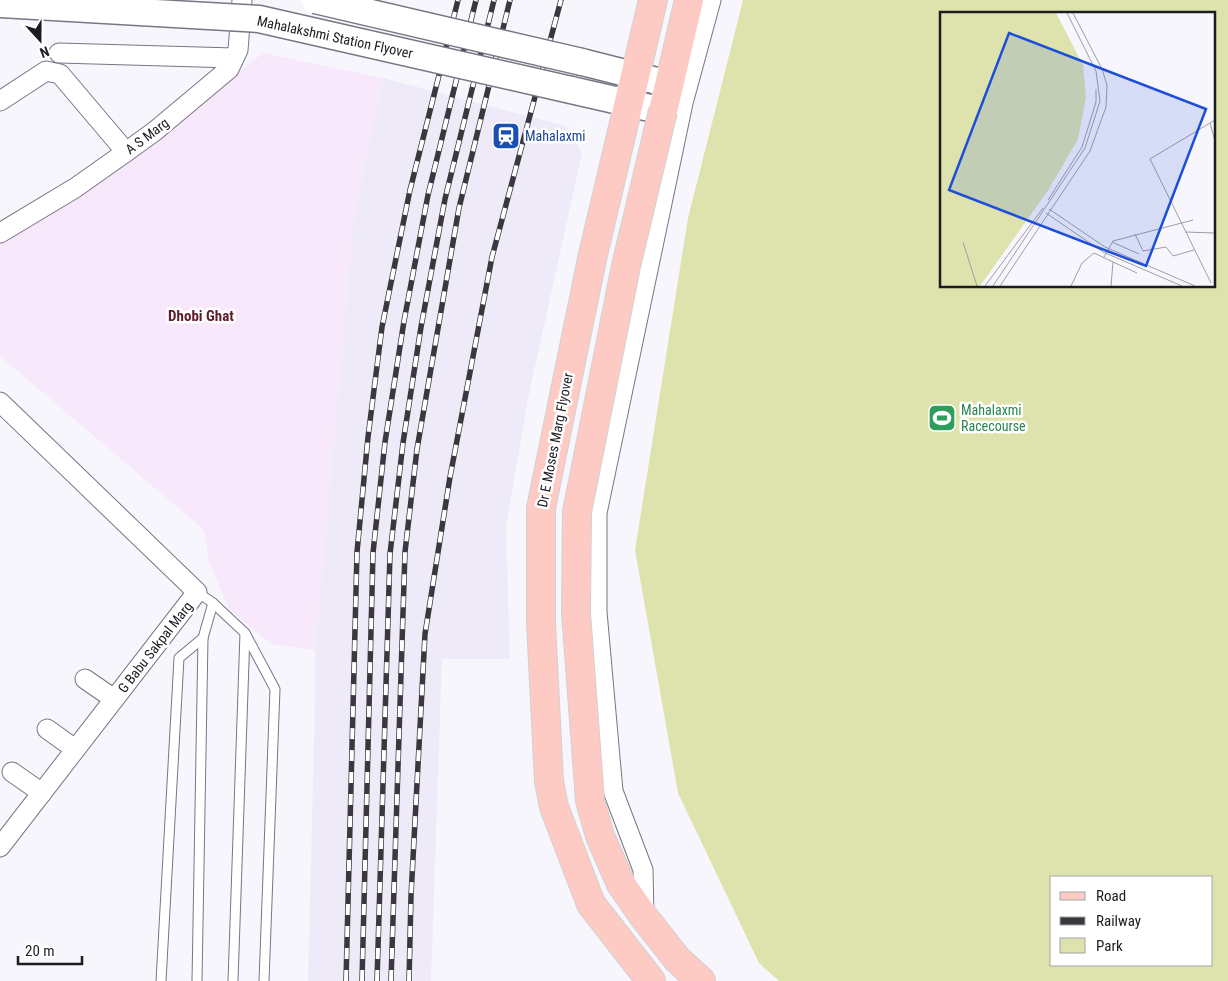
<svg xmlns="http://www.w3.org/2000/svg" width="1228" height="981" viewBox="0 0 1228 981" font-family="'Roboto Condensed',sans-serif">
<rect width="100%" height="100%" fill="#f8f6fd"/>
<path fill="#f7e8fb" d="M263 53 383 78 354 217 315 650 271 644 229 609 209 562 204 530 0 356V240L128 157Z"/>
<path fill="#eeeaf8" d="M383 78 566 126 582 153 529 394 506 526 510 659H442L431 981H308L315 698V650L354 217Z"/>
<path fill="#dee3ae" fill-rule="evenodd" d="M743 0H1228V981H779L759 963 678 793 635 550 688 218ZM942 14H1214V286H942ZM1212 877V965H1052V877Z"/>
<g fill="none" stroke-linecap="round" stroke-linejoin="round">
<defs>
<g id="service">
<path d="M197 592 213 603 245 633 233 981"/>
<path d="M245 633 275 689 264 981"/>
<path d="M161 981 179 658 203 638"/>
<path d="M197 981 203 638 213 603"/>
</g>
<g id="minor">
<path d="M59 53 234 58"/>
<path d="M0 101 46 71 60 74 126 152"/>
<path d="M0 233 75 188 126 152 155 131 229 69 238 50 242 0"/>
<path d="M0 402 197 592 0 847"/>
<path d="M85 679 114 699"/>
<path d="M47 729 75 749"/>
<path d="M12 772 42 793"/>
<path d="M644 916 643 870 613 791 597 612V513L683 103 711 0"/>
</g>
<g id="secondary">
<path d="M582 62 669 84"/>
<path d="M571 90 663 111"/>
</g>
<g id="primary">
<path d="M663 111 689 0"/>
<path d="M621 884 644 917 677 959 701 981"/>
<path d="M651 981 591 904 554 807 549 781 541 623V508L592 259 653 0"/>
</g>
</defs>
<use href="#service" stroke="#797583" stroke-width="11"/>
<use href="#minor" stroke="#797583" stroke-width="21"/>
<use href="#secondary" stroke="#797583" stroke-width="29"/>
<use href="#primary" stroke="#d2d1d2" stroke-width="30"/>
<use href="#service" stroke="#fff" stroke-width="9"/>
<use href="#minor" stroke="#fff" stroke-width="19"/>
<use href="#secondary" stroke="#fff" stroke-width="26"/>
<use href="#primary" stroke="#fdcac4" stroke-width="28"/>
<defs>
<g id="rail">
<path d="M346 981 357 552 368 437 382 327 410 190 458 0"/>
<path d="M362 981 373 553 385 442 404 321 428 195 476 0"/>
<path d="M377 981 390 554 403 443 421 327 445 199 494 0"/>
<path d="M391 981 405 552 417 449 459 208 510 0"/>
<path d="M409 981 411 896 425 634 450 477 492 257 561 0"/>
</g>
</defs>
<use href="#rail" stroke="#3a383e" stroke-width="5.5"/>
<use href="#rail" stroke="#fff" stroke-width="4" stroke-dasharray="11" stroke-linecap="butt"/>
<defs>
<g id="secondary-bridge">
<path d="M315 0 582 62"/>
<path d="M0 4 259 19 571 90"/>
</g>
<path id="primary-bridge" d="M621 884 600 836 590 801 576 613 577 512 626 266 663 111"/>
</defs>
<use href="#secondary-bridge" stroke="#797583" stroke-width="29" stroke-linecap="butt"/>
<use href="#primary-bridge" stroke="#d2d1d2" stroke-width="30" stroke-linecap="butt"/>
<use href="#secondary-bridge" stroke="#fff" stroke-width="26"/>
<use href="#primary-bridge" stroke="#fdcac4" stroke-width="28"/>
</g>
<defs>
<symbol id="station-square" viewBox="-11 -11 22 22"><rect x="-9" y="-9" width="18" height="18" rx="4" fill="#1a4fb4" stroke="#fff"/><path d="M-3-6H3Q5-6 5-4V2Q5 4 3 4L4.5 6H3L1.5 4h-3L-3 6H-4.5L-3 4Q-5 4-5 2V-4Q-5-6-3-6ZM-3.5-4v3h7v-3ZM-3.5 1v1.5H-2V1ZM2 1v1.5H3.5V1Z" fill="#fff"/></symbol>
<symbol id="stadium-square" viewBox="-11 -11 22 22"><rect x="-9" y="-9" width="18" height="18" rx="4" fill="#2e9e5b" stroke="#fff"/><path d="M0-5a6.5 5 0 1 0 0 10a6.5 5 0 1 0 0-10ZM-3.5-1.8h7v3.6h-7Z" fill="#fff"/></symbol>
</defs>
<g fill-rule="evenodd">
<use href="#station-square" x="490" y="120" width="32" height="32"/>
<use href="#stadium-square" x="926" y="402" width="32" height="32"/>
</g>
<g text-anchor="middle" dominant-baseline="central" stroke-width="5" stroke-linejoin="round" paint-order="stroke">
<g font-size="14" fill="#1c1b20" stroke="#fff">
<text transform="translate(335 37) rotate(12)">Mahalakshmi Station Flyover</text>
<text transform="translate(147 136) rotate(-37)">A S Marg</text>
<text transform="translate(555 440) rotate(-79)">Dr E Moses Marg Flyover</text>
<text transform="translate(155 647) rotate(-52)">G Babu Sakpal Marg</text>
</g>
<g font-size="14" fill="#164399" stroke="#fff" text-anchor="start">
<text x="525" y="136">Mahalaxmi</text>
</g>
<g font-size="14" fill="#27864d" stroke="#fff" text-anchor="start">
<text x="961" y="410">Mahalaxmi<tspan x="961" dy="16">Racecourse</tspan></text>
</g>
<g font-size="15" font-weight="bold" fill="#5f1a2c" stroke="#fff">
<text x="201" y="316">Dhobi Ghat</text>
</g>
</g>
<g transform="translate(940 12)">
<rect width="275" height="275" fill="#f8f6fd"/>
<path d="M0 1H116L143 53 146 85 138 127 109 177 40 274H0Z" fill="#dee3ae"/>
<path fill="none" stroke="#a09ea5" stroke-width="1" d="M270 111 275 129M108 188 142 135 156 90V77M109 197 165 235 255 274M106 201 163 240 242 274M245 220 275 221M195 222 203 239 226 235 233 244 254 238M23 230 37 274M172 230 199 242M164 245 173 229 253 208M271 271 210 147 275 108M45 274 103 196M53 274 145 136 160 89 156 59 127 1M60 274 150 139 166 95 167 73 162 57 133 1M131 274 142 251 154 241 173 250M171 274 173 250 197 261"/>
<path fill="#1d4ed8" fill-opacity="0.15" stroke="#1d4ed8" stroke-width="2.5" d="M69 21 266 97 206 254 9 178Z"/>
<rect width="275" height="275" fill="none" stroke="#1c1b20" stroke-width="2.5"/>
</g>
<rect x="1050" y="876" width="162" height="90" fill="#ffffff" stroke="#a4a4a6"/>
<rect x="1060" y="892" width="25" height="8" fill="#fdcac4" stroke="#a4a4a6"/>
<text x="1096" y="901" font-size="15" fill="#1c1b20">Road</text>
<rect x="1060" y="917" width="25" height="8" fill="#3a383e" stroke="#a4a4a6"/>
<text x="1096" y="926" font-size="15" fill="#1c1b20">Railway</text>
<rect x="1060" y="938" width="25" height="15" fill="#dee3ae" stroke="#a4a4a6"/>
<text x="1096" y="951" font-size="15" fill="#1c1b20">Park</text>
<g transform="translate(40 40) rotate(159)" stroke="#ffffff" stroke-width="4" paint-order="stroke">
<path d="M0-4L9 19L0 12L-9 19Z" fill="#1c1b20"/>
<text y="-8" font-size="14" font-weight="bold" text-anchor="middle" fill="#1c1b20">N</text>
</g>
<path d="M18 956v8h64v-8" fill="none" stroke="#1c1b20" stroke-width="2.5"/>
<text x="25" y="956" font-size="15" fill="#1c1b20" stroke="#ffffff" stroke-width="4" paint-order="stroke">20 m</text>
</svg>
